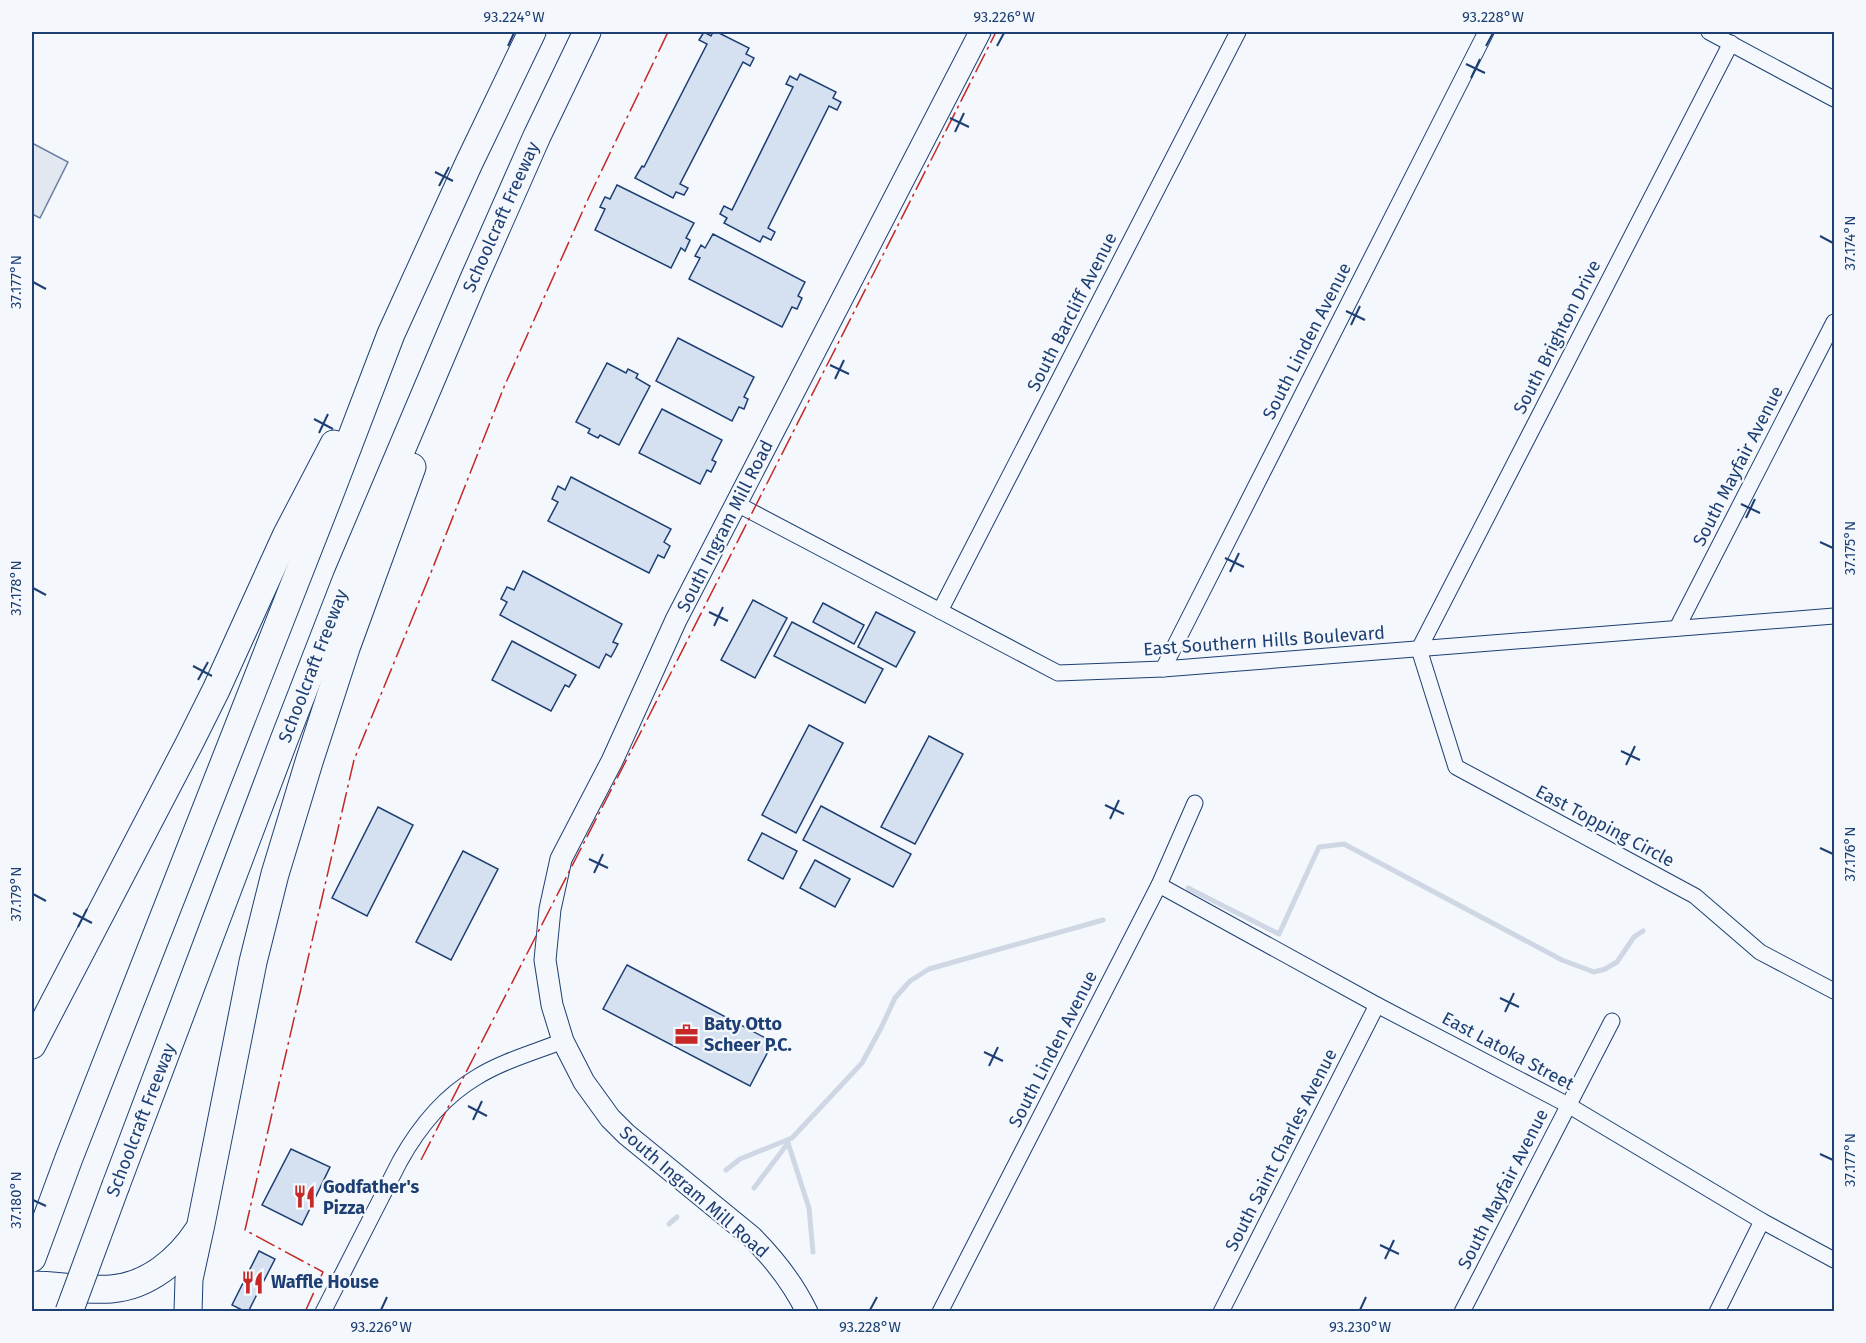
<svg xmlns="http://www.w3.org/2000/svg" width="1866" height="1343" viewBox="0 0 1866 1343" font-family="'Fira Sans',sans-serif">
<rect width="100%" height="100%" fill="#f4f7fb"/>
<path fill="#e3e8f0" stroke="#687fa3" stroke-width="1.5" d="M32 143 68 162 40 218 32 214Z"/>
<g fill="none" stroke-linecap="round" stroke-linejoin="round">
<g stroke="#cfd7e4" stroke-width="5">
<path d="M1188 888 1279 934 1319 847 1344 844 1562 960 1594 972 1605 969 1617 962 1634 937 1643 931"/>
<path d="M788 1143 809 1208 813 1252"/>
<path d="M726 1170 740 1159 792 1138 862 1063 881 1028 895 998 910 981 929 969 1103 920"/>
<path d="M754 1188 788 1143"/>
<path d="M669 1224 677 1217"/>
</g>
</g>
<g fill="#d5e0f0" stroke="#1d3f73" stroke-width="1.5">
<path d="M704 32 711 36 713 32H717L749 48 746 54 754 58 750 66 743 62 680 184 688 188 684 195 676 192 673 198 635 178 642 166 644 167 707 44 699 40Z"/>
<path d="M800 74 836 92 833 98 841 102 837 110 829 106 768 228 775 232 771 240 763 236 760 242 724 223 727 218 720 214 724 206 732 210 793 87 786 84 790 76 797 80Z"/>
<path d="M617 185 694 223 686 238 690 240 685 251 681 248 671 268 595 230 605 209 600 207 605 197 610 199Z"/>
<path d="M713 234 805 282 798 296 802 298 797 309 792 307 782 327 689 279 700 258 695 256 701 245 705 248Z"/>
<path d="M678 338 754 377 744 397 748 399 744 409 739 407 732 421 656 381Z"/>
<path d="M607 363 626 373 628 369 638 374 636 378 650 386 619 445 600 435 598 438 588 433 590 429 576 422Z"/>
<path d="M662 409 722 440 712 460 716 462 711 472 707 470 700 484 639 453Z"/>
<path d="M571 477 671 529 664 542 670 546 664 558 658 555 649 573 548 521 558 502 552 499 558 486 565 490Z"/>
<path d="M523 571 622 624 613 642 618 644 611 657 606 654 599 668 500 615 507 602 501 599 507 587 514 590Z"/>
<path d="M753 600 787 618 755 678 721 660Z"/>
<path d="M823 603 864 625 854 644 813 622Z"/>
<path d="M876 612 915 632 896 667 858 647Z"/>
<path d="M792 622 883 669 865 703 774 656Z"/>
<path d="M512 641 576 675 569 687 565 685 551 711 492 680Z"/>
<path d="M809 725 843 743 796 833 762 815Z"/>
<path d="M929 736 963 754 915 844 881 827Z"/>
<path d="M821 806 911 854 893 887 803 840Z"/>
<path d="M378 807 413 825 367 916 332 898Z"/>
<path d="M762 833 797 851 783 879 748 860Z"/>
<path d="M463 851 498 869 451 960 416 942Z"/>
<path d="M815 860 850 879 835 907 800 888Z"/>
<path d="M627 965 773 1042 750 1086 603 1009Z"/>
<path d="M291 1149 330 1167 302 1225 262 1205Z"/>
<path d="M259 1251 275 1259 248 1312H246L232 1305Z"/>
</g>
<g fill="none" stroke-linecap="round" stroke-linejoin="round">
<defs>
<g id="street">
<path d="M1709 32 1834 99"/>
<path d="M1731 43 1419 649 1456 767 1695 896 1760 952 1834 991"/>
<path d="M737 504 1058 673 1163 669 1834 616"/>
<path d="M940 611 1238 32"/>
<path d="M1677 628 1834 322"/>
<path d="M1163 669 1486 32"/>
<path d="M1159 885 1377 1005 1568 1105 1762 1221 1834 1260"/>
<path d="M323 1312 400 1161C419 1127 443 1097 477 1077 503 1061 535 1052 563 1041"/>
<path d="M940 1312 1159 885 1195 803"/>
<path d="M1221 1312 1377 1005"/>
<path d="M1462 1312 1612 1021"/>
<path d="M1717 1312 1762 1221"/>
</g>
<path id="secondary" d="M807 1312C793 1283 774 1259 752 1237L626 1134 610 1118 584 1082 563 1041 552 1005 545 960 550 909 561 859 612 761 676 620 980 32"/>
<g id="highway">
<path d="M32 1045 189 744 216 690 286 536 334 444"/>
<path d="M116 1185 284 740 347 578 473 281 537 136 587 32"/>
<path d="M32 1258 69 1158 329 496 391 334 469 163 532 32"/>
<path d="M32 1285C58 1285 85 1291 111 1289 148 1286 179 1260 198 1231"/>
<path d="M32 1307 68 1310"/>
<path d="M188 1312 189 1279 201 1224 253 962 275 874 309 762 346 648 412 467"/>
</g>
</defs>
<use href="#street" stroke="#1d3f73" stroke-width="17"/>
<use href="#secondary" stroke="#1d3f73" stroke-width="23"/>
<use href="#highway" stroke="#1d3f73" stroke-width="29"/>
<use href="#street" stroke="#f4f7fb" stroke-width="15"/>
<use href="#secondary" stroke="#f4f7fb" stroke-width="21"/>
<use href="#highway" stroke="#f4f7fb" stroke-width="27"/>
<defs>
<path id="highway-bridge" d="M69 1312 116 1185"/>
</defs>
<use href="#highway-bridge" stroke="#1d3f73" stroke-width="29" stroke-linecap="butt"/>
<use href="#highway-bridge" stroke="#f4f7fb" stroke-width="27"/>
<g stroke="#c62828" stroke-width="1.5" stroke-dasharray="21 4.5 3 4.5" stroke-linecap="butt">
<path d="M421 1160 649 716 996 32"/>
<path d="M305 1312 323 1272 245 1230 354 760 430 575 504 387 589 197 668 32"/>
</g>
</g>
<path fill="none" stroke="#1d3f73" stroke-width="2" d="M508 46 514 33M997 46 1004 33M1486 46 1493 33M1466 64 1485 73M1471 78 1480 59M950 118 969 127M955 132 964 113M435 172 453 181M439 186 449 167M1820 236 1833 243M33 282 46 289M1346 311 1365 320M1351 325 1360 306M830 365 849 374M835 379 844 360M314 419 333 429M319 433 328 414M1741 504 1760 513M1746 518 1755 499M1820 542 1833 548M1225 558 1244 567M1230 572 1239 553M33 588 46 595M709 612 728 621M714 626 723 607M193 666 212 676M198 680 208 662M1621 751 1640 760M1626 765 1635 746M1105 805 1124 814M1110 819 1119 800M1820 848 1833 854M589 859 608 868M594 873 603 854M33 894 46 901M73 913 92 923M78 927 87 909M1500 998 1519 1007M1505 1012 1514 993M984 1052 1003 1061M989 1066 998 1047M468 1106 487 1116M473 1120 482 1101M1820 1154 1833 1160M33 1200 46 1206M1380 1245 1399 1254M1385 1259 1394 1240M381 1310 387 1297M870 1310 877 1297M1360 1310 1366 1297"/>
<defs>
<symbol id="office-bare" viewBox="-9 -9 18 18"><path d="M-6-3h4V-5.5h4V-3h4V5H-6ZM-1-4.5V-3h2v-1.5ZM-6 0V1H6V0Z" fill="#c62828" stroke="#f4f7fb" stroke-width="2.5" paint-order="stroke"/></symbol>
<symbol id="restaurant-bare" viewBox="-9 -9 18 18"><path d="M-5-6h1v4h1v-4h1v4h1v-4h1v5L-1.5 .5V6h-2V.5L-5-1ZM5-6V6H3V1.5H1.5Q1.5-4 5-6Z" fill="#c62828" stroke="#f4f7fb" stroke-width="2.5" paint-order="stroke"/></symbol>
</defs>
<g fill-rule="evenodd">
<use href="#office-bare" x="670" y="1018" width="33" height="33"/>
<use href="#restaurant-bare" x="288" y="1180" width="33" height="33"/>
<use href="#restaurant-bare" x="236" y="1266" width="33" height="33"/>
</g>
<g text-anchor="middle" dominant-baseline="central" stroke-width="4.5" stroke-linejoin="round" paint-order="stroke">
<g font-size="18" fill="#1d3f73" stroke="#f4f7fb">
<text transform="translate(501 217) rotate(-66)">Schoolcraft Freeway</text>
<text transform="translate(1072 312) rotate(-63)">South Barcliff Avenue</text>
<text transform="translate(1557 337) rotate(-63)">South Brighton Drive</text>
<text transform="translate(1307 341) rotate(-63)">South Linden Avenue</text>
<text transform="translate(1738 466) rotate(-63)">South Mayfair Avenue</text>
<text transform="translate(725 526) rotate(-63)">South Ingram Mill Road</text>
<text transform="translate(1264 641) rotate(-4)">East Southern Hills Boulevard</text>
<text transform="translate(313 666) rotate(-69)">Schoolcraft Freeway</text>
<text transform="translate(1605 826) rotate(28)">East Topping Circle</text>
<text transform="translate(1053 1049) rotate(-63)">South Linden Avenue</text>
<text transform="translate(1508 1051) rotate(28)">East Latoka Street</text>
<text transform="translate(141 1120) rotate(-69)">Schoolcraft Freeway</text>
<text transform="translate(1281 1150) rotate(-63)">South Saint Charles Avenue</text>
<text transform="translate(1503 1189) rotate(-63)">South Mayfair Avenue</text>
<text transform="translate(694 1192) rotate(41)">South Ingram Mill Road</text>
</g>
<g font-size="18" font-weight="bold" fill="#1d3f73" stroke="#f4f7fb" text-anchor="start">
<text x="704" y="1024">Baty Otto<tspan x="704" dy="21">Scheer P.C.</tspan></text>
<text x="323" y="1187">Godfather's<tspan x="323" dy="21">Pizza</tspan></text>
<text x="271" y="1282">Waffle House</text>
</g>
</g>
<rect width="1866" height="1343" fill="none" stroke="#f4f7fb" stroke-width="66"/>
<rect x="33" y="33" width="1800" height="1277" fill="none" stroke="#1d3f73" stroke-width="2"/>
<g font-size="15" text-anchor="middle" fill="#1d3f73">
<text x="514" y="22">93.224°W</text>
<text x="1004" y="22">93.226°W</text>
<text x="1493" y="22">93.228°W</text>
<text transform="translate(1850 243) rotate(-90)" y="5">37.174°N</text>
<text transform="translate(16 282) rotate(-90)" y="5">37.177°N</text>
<text transform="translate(1850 548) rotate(-90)" y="5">37.175°N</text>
<text transform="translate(16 588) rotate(-90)" y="5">37.178°N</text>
<text transform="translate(1850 854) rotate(-90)" y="5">37.176°N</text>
<text transform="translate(16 894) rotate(-90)" y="5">37.179°N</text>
<text transform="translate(1850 1160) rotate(-90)" y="5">37.177°N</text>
<text transform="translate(16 1200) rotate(-90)" y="5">37.180°N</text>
<text x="381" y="1332">93.226°W</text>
<text x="870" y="1332">93.228°W</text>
<text x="1360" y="1332">93.230°W</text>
</g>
</svg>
